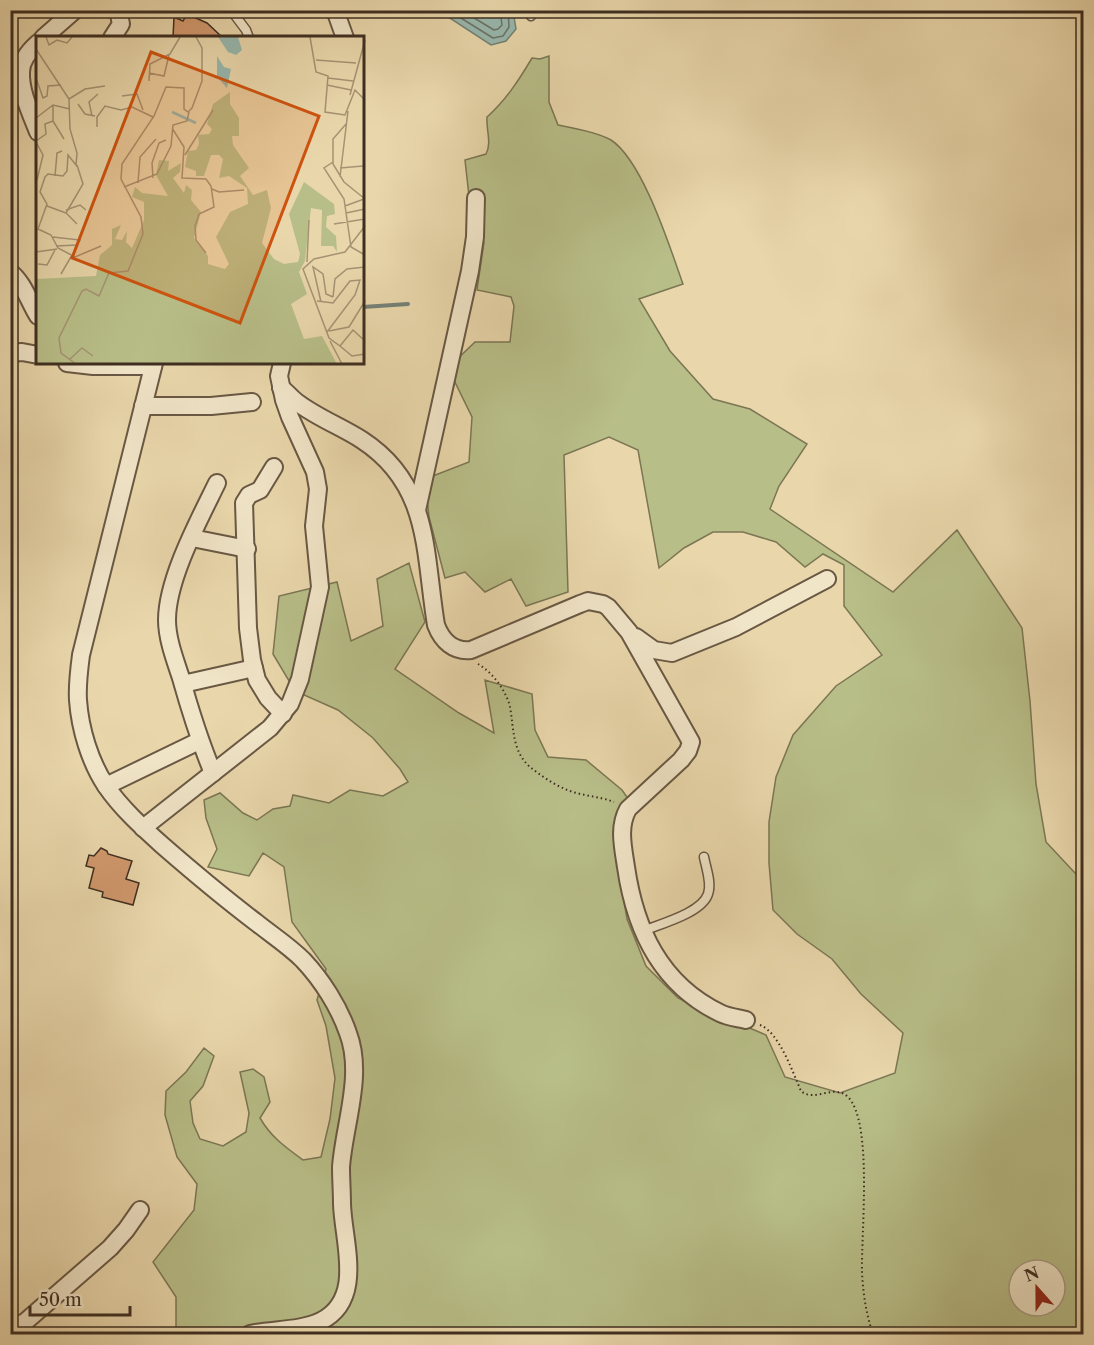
<svg xmlns="http://www.w3.org/2000/svg" width="1094" height="1345" viewBox="0 0 1094 1345" font-family="'Libre Caslon Text',serif">
<rect width="100%" height="100%" fill="#e9d7ab"/>
<filter id="stains"><feTurbulence type="fractalNoise" baseFrequency=".00333" numOctaves="4"/><feColorMatrix values="0 0 0 0 .2 0 0 0 0 .09 0 0 0 0 .02 0 0 0 .5 -.17"/></filter>
<radialGradient id="worn" r=".72"><stop offset=".6" stop-color="#630" stop-opacity="0"/><stop offset="1" stop-color="#630" stop-opacity=".3"/></radialGradient>
<path fill="#b8be88" stroke="#7b7654" stroke-width="1.5" fill-rule="evenodd" d="M549 56V102L558 125C573 128 598 132 611 140 643 161 670 248 683 284L639 299 670 351 713 399 750 409 807 444 779 486 770 509 893 592 957 530 1022 628 1030 701 1036 784 1046 842 1075 873 1083 877V1334H176V1297L153 1262 194 1210 197 1184 177 1157 165 1115 166 1091 186 1072 204 1048 214 1056 203 1086 190 1101 193 1123 200 1139 223 1146 246 1132 249 1113 240 1072 253 1069 264 1077 270 1102 260 1118C271 1137 285 1147 303 1160L321 1157 330 1119 335 1078 326 1026 317 1000 326 969 292 922 284 867 263 853 249 876 208 867 217 849 206 818 204 800 220 793 243 813 257 820 273 809 290 806 293 795 329 803 350 790 383 796 408 782 400 769 373 738 338 710 295 691 273 654 279 596 337 582 351 641 383 626 377 579 409 563 425 622 395 669 459 713 494 733 485 680 532 694 535 730 548 757 586 760 622 790 629 800 616 814 613 833 627 919 646 966 678 998 724 1021 745 1026 766 1035 785 1077 840 1093 895 1073 903 1033 861 994 832 959 797 934 773 910 769 863V822L776 777 793 735 836 686 882 655 844 606V565L823 554 805 567 776 542 743 532H713L684 548 659 568 638 450 609 437 564 455 568 592 526 606 511 579 485 592 465 572 445 578 429 517 425 479 469 462 472 417 448 368 475 342H510L514 306 511 297 477 290 484 242 472 223 465 160 486 154C492 143 486 130 487 117 506 100 519 80 532 58L540 59ZM1019 1270H1055V1306H1019Z"/>
<path fill="#98b8ae" stroke="#748176" stroke-width="1.5" d="M439 11H513L516 29 506 41 491 45Z"/>
<g fill="none" stroke-linecap="round" stroke-linejoin="round">
<g stroke="#6b7368" stroke-width="1.5">
<path d="M448 10 493 38 503 36 509 27 508 10"/>
<path d="M461 10 494 30 498 29 502 25 500 10"/>
</g>
<path stroke="#748176" stroke-width="4" d="M363 307 408 304"/>
</g>
<g fill="#d1986d" stroke="#3e2e21" stroke-width="1.5">
<path d="M187 14 207 23 223 38H173L174 17 183 21Z"/>
<path d="M101 848 107 851 108 854 132 861 126 879 139 883 133 905 102 897 103 892 89 888 94 868 86 866 89 855 94 856Z"/>
</g>
<g fill="none" stroke-linecap="round" stroke-linejoin="round">
<defs>
<g id="service">
<path d="M231 10 246 30 249 38"/>
<path d="M529 10 531 16"/>
<path d="M643 931C660 924 702 913 708 894 712 883 706 868 704 857"/>
</g>
<g id="minor">
<path d="M335 10 345 38"/>
<path d="M43 38 75 10"/>
<path d="M112 38 121 24 118 10"/>
<path d="M38 43C30 50 21 60 21 72 20 91 31 114 38 132"/>
<path d="M10 272C24 283 29 302 38 316"/>
<path d="M10 353 22 352 38 355"/>
<path d="M67 363 93 366H153"/>
<path d="M154 363 81 655C79 670 77 685 78 700 80 729 90 762 106 786 121 808 142 827 162 845 193 872 224 898 257 923 272 935 289 946 303 960 322 980 339 1007 348 1033 364 1075 344 1125 341 1167 341 1179 342 1192 342 1204 343 1241 365 1299 321 1321 300 1331 273 1329 250 1334"/>
<path d="M281 388C287 392 292 399 298 403 318 418 342 427 362 440 431 485 424 553 436 625 442 641 454 652 471 650L580 604 588 601 603 604 608 607 629 632 691 742 688 751 681 760 628 809C618 827 623 847 626 867 635 929 660 984 720 1013 728 1017 738 1018 746 1020"/>
<path d="M143 406H211L252 402"/>
<path d="M274 467 260 490 249 495 244 503 248 628 252 660 257 680 268 698 283 714"/>
<path d="M417 510 470 271 475 237 476 198"/>
<path d="M192 538 247 549"/>
<path d="M636 637 654 650 672 653 736 627 827 579"/>
<path d="M183 684 254 668"/>
<path d="M213 773C200 742 190 710 181 678 175 660 167 639 167 620 167 579 199 520 217 483"/>
<path d="M106 786 199 741"/>
<path d="M143 828 270 728 290 704 300 679 320 587 314 526 318 489 315 472 290 417 284 400 279 376 282 363"/>
<path d="M10 1329 25 1322 110 1248 126 1230 140 1210"/>
</g>
</defs>
<use href="#service" stroke="#695844" stroke-width="11"/>
<use href="#minor" stroke="#695844" stroke-width="20"/>
<g stroke="#3e2e21" stroke-width="2" stroke-dasharray="1.5 3" stroke-linecap="butt">
<path d="M478 664C492 672 506 690 510 707 514 729 512 751 530 767 540 775 553 784 565 789 580 796 599 796 614 802"/>
<path d="M760 1025C779 1032 793 1073 801 1091 815 1103 834 1083 848 1097 873 1122 861 1234 862 1272 863 1293 866 1314 873 1334"/>
</g>
<use href="#service" stroke="#f1e5c8" stroke-width="8"/>
<use href="#minor" stroke="#f1e5c8" stroke-width="16"/>
</g>
<g transform="translate(36 36)">
<rect width="328" height="328" fill="#e9d7ab"/>
<path d="M194 56V68L203 82V100H196L197 109 213 132 204 140 217 159 231 154 235 172 226 207 238 223 248 228 262 226 264 218 253 178 268 146 298 168 299 178 291 180 290 191 300 200 301 216 297 210H285L286 174 275 172 269 225 263 236 271 258 255 268 268 303 286 300 301 328H0V243L60 240 64 219 76 209V193L85 189 79 203 86 204 91 195 90 206 96 212 108 184V166L96 161 99 151 106 157 132 160 120 139 123 124 133 125 132 135 145 127 144 136 137 142 148 157 150 149 156 154 155 164 165 176 158 202 172 220V228L189 233 193 228 180 201 194 176 212 168 211 152 193 140 183 142 187 123 183 119H175L168 140H160V135L149 131 152 115 160 114 163 108 162 99 173 98 176 93 171 88 177 68Z" fill="#b8be88"/>
<path d="M182 1H202L206 14 200 19 192 16ZM181 20 188 31 195 33 191 52 181 41Z" fill="#98b8ae"/>
<path fill="none" stroke="#98b8ae" stroke-width="3" d="M136 76 160 87"/>
<path fill="none" stroke="#a59374" stroke-width="1.5" d="M10 1 13 9 21 4 31 7 36 1M274 1 280 36 292 40 289 76 309 79 319 54 329 64M0 13 33 63 34 93 41 117 40 129 32 119 31 135 27 140 12 138 9 141 4 156 11 168 2 193 15 199 22 212 39 221 65 210M280 24 320 27M113 37 128 40 133 19M0 42 7 62 11 60 12 50 25 49M292 42 317 45M113 45 114 28 134 18 144 1M291 49 315 54M314 59 329 4M86 60 101 58 107 74M33 63 49 53 69 50M42 68 49 78 59 80M56 80 53 66 62 58M0 82 17 69 34 73M17 85 28 103M310 88 297 103V128L308 146 329 163M61 91V81L69 70 85 74 96 71 117 81M136 92 148 111 146 142 170 143 175 150 178 171 163 178 159 190 160 204 170 217M0 105 10 98 9 88 17 85V69M0 106 7 119 1 144M149 119 177 74M297 126 288 132 308 163 315 211 329 219M41 129 47 148 30 177 41 188M304 132 327 130M19 140 21 117 26 115M304 141 312 75M117 142 116 127 123 107 130 104M102 147 104 121 120 103M88 151 121 138 135 110 137 89 151 85 153 76M176 153 183 156 208 154M11 170 30 177M309 170 328 163M30 174 44 169 50 174M310 177 329 173M298 188 329 183M329 190 309 216 278 223 267 233 293 302 304 310 317 294 329 305M17 201 44 204 41 209 20 210M0 216 21 213M271 226 273 184M2 228 11 229 19 214M25 238 36 219M297 261 299 243 311 233 329 231M281 265 297 267 314 245 324 244 319 259 291 296M285 266 277 231 287 238 290 258 297 261M293 295 313 291 329 265M294 305 306 328M304 310 316 320 329 318M34 323 46 312 57 320M40 328 25 317 23 302 46 255 50 253 63 260 73 237 92 235 107 198 105 181 85 143 86 128 118 80 130 51 148 52V73L152 76 156 72 166 45V12L160 1"/>
<path fill="#ce530f" fill-opacity="0.15" stroke="#ce530f" stroke-width="3" d="M115 16 283 80 204 287 36 222Z"/>
<rect width="328" height="328" fill="none" stroke="#3e2e21" stroke-width="3"/>
</g>
<rect width="1094" height="1345" fill="none" stroke="#e9d7ab" stroke-width="36"/>
<rect x="12" y="12" width="1070" height="1321" fill="none" stroke="#3e2e21" stroke-width="3"/>
<rect x="18" y="18" width="1058" height="1309" fill="none" stroke="#3e2e21" stroke-width="1.5"/>
<g transform="translate(1037 1288) rotate(339)"><circle r="28" fill="#f1e5c8" stroke="#a99c85" stroke-width="1.5"/>
<path d="M0-4.5L10 22L0 15L-10 22Z" fill="#8f2418"/>
<text y="-9" font-size="16" font-weight="bold" text-anchor="middle" fill="#3e2e21">N</text>
</g>
<path d="M30 1306v9h100v-9" fill="none" stroke="#3e2e21" stroke-width="3"/>
<text x="39" y="1306" font-size="18" fill="#3e2e21" stroke="#f1e5c8" stroke-width="4.5" paint-order="stroke">50 m</text>
<rect width="100%" height="100%" filter="url(#stains)"/>
<rect width="100%" height="100%" fill="url(#worn)"/>
</svg>
